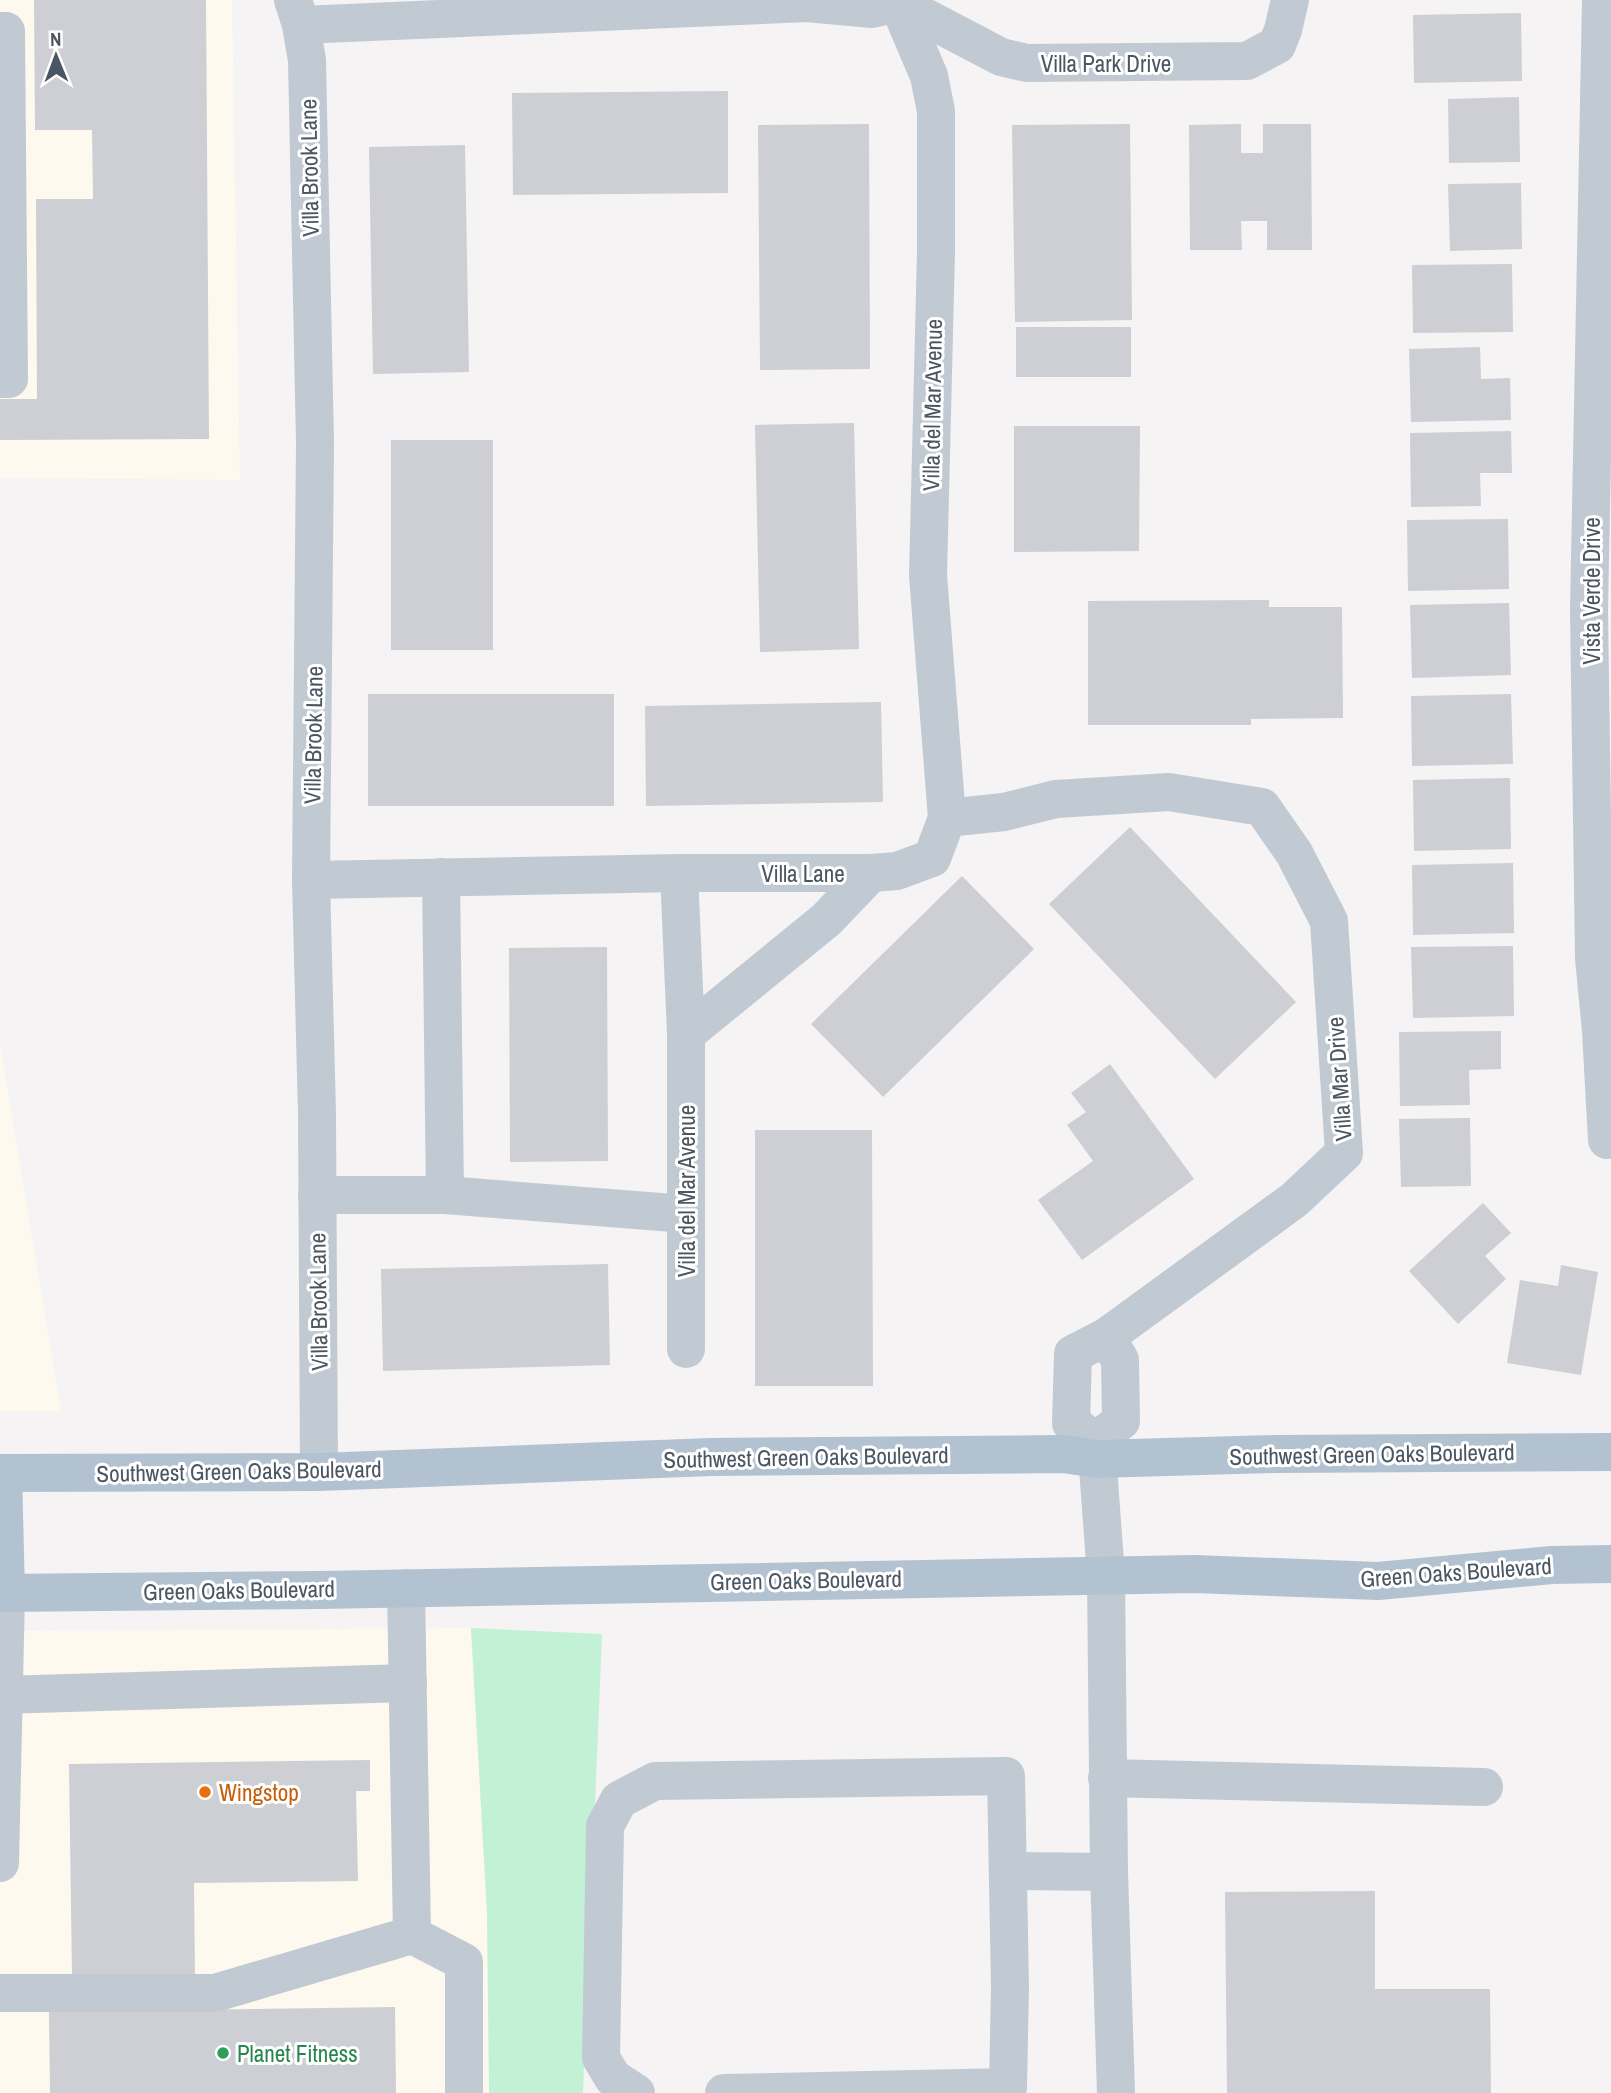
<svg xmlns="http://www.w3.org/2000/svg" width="1611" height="2093" viewBox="0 0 1611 2093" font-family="'Archivo Narrow',sans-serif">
<rect width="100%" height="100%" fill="#f5f3f3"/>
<g fill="#fdf9ef">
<path d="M0 0H232L240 480 0 478Z"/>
<path d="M0 1050H1L61 1411H0Z"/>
<path d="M471 1628 487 1914 490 2093H0V1631Z"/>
</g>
<path fill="#c3f1d5" d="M471 1628 602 1634 583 2093H489L487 1914Z"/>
<g fill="#cdcfd5">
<path d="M34 0H206L209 439 0 440V399H37L36 199H93L92 130H35Z"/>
<path d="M1521 13 1522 81 1414 83 1413 15Z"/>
<path d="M728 91V193L513 195 512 93Z"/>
<path d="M1519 97 1520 162 1449 163 1448 99Z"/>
<path d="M869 124 870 369 760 370 758 125Z"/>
<path d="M1130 124 1132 320 1015 322 1012 125Z"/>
<path d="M1241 124V153H1263V124H1311L1312 250H1267V221H1241L1242 250H1190L1189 125Z"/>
<path d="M465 145 469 372 373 374 369 147Z"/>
<path d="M1521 183 1522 249 1450 251 1448 184Z"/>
<path d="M1512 264 1513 332 1413 333 1412 265Z"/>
<rect x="1016" y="327" width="115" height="50"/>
<path d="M1480 347 1481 379 1510 378 1511 420 1411 422 1409 349Z"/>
<path d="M854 423 859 649 760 652 755 425Z"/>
<path d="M1014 426H1140L1139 551 1014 552Z"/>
<path d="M1511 431 1512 473H1480L1481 506 1411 507 1410 433Z"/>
<rect x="391" y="440" width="102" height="210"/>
<path d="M1508 519 1509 589 1408 591 1407 520Z"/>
<path d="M1269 600V607H1342L1343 718 1251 719V725H1088V601Z"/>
<path d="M1509 603 1511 675 1412 678 1410 605Z"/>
<rect x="368" y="694" width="246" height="112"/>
<path d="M1511 694 1513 764 1412 766 1411 696Z"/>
<path d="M881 702 883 802 646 806 645 706Z"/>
<path d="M1510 778 1511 849 1414 851 1413 780Z"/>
<path d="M1130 827 1296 1002 1215 1079 1049 904Z"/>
<path d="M1513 863 1514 933 1413 935 1412 865Z"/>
<path d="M962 876 1034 949 883 1097 811 1024Z"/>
<path d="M1513 946 1514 1016 1413 1018 1411 947Z"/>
<path d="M607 947 608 1161 510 1162 509 948Z"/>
<path d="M1501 1031V1069L1469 1070 1470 1105 1400 1106 1399 1032Z"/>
<path d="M1110 1064 1194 1179 1082 1260 1038 1200 1093 1161 1067 1125 1086 1112 1071 1093Z"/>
<path d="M1470 1118 1471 1186 1401 1187 1399 1119Z"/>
<path d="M755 1130H872L873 1386H755Z"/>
<path d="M1483 1203 1511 1233 1485 1256 1506 1279 1458 1324 1409 1271Z"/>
<path d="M608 1264 610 1365 383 1371 381 1269Z"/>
<path d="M1561 1265 1598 1272 1581 1375 1507 1363 1520 1280 1558 1286Z"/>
<path d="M370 1760V1791H356L358 1881 194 1883 195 1974 72 1975 69 1764Z"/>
<path d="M1375 1891V1989H1490L1491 2093H1227L1225 1892Z"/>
<path d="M395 2007 396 2093H50L49 2012Z"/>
</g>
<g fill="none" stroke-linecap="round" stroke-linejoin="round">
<g stroke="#c1cad2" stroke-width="38">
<path d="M293 0 301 25 307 60 315 443 311 880 317 1114 319 1472"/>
<path d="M895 0 898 3 929 76 936 111V252L928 575 947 818"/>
<path d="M1601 0 1589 610 1594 958 1601 1031 1607 1140"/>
<path d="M301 25 807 3 872 9 898 3 1001 57 1027 63 1247 61 1277 45 1283 30 1290 0"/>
<path d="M0 31H6L9 379H0"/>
<path d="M679 873 686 1034V1349"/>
<path d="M311 880 679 873H871L897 871 932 858 947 818 1004 812 1056 799 1169 792 1262 807 1294 853 1329 921 1344 1153 1294 1200 1106 1337 1073 1354 1071 1423 1096 1441 1106 1576 1109 1872 1116 2093"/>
<path d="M686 1034 826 920 871 873"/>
<path d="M317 1195H445L441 877"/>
<path d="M445 1195 686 1214"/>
<path d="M1096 1441 1121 1421 1120 1360 1106 1337"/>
<path d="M406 1588 412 1935 464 1962V2093"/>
<path d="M0 1695 408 1683"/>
<path d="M1107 1778 1484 1787"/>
<path d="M0 1863 6 1593"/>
<path d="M1008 1871 1109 1872"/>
<path d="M0 1993H215L412 1935"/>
<path d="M636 2093 613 2078 601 2058 605 1826 619 1800 655 1781 1006 1776 1010 1987 1008 2087 724 2093"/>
</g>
<g stroke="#b3c2d1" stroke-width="38">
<path d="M0 1473 319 1472 711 1457 1064 1454 1097 1459 1276 1454 1611 1452"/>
<path d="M3 1473 6 1593"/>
<path d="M0 1593 320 1590 1195 1574 1378 1581 1552 1565 1611 1564"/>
</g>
</g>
<circle fill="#e8710a" stroke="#fff" stroke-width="2.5" cx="205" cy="1792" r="7"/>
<circle fill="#2e9e5b" stroke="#fff" stroke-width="2.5" cx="223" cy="2053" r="7"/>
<g text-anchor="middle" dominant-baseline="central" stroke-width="6" stroke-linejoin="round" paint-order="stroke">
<g font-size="23" fill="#4a5661" stroke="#fff">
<text x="1106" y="63">Villa Park Drive</text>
<text transform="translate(309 168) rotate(-91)">Villa Brook Lane</text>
<text transform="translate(932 405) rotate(-89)">Villa del Mar Avenue</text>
<text transform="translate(1591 591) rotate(-90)">Vista Verde Drive</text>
<text transform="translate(313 735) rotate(-89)">Villa Brook Lane</text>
<text x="803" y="873">Villa Lane</text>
<text transform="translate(1339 1079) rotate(-94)">Villa Mar Drive</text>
<text transform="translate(686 1191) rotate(-90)">Villa del Mar Avenue</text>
<text transform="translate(318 1302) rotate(-91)">Villa Brook Lane</text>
<text transform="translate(1372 1454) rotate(-1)">Southwest Green Oaks Boulevard</text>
<text transform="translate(806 1457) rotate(-1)">Southwest Green Oaks Boulevard</text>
<text transform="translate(239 1471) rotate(-1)">Southwest Green Oaks Boulevard</text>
<text transform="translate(1456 1572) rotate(-4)">Green Oaks Boulevard</text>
<text transform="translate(806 1580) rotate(-1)">Green Oaks Boulevard</text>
<text transform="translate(239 1590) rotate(-1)">Green Oaks Boulevard</text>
</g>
<g font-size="23" fill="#c56008" stroke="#fff" text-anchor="start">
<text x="219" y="1792">Wingstop</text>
</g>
<g font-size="23" fill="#27864d" stroke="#fff" text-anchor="start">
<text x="237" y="2053">Planet Fitness</text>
</g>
</g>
<g transform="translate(56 56) rotate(359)" stroke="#ffffff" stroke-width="5" paint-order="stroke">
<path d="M0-5L12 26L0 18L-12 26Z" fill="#4a5661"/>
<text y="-10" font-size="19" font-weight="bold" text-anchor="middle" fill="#4a5661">N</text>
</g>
</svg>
